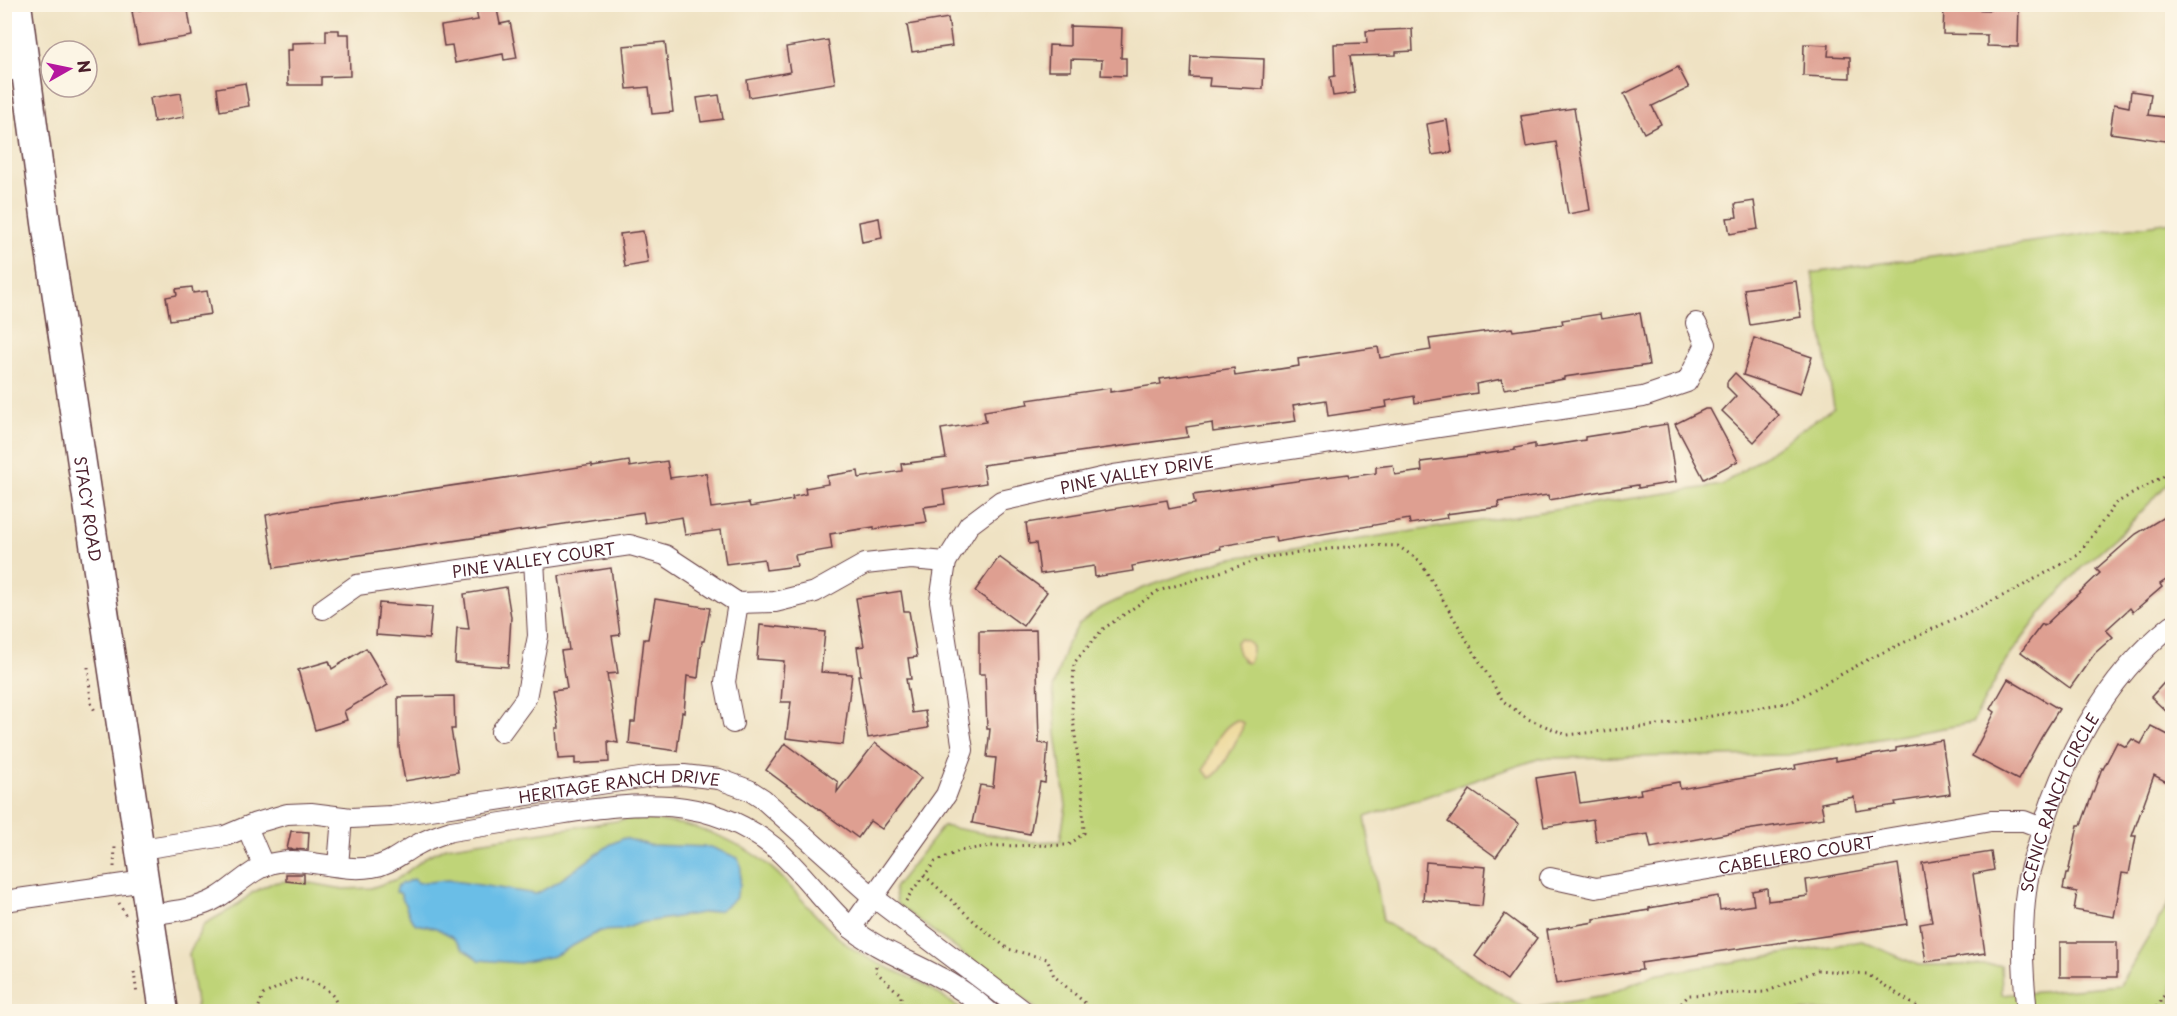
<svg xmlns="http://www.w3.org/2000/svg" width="2177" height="1016" viewBox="0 0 2177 1016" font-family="'Playpen Sans',sans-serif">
<rect width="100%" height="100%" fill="#fcf5e5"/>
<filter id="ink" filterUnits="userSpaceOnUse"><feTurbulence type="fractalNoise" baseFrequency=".0167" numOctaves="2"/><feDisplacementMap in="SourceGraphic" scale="12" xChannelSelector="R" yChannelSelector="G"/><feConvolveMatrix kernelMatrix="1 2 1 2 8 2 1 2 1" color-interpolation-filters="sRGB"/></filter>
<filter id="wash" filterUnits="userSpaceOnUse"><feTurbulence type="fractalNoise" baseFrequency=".008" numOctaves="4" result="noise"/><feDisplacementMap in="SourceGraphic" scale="24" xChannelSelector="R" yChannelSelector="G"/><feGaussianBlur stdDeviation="1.35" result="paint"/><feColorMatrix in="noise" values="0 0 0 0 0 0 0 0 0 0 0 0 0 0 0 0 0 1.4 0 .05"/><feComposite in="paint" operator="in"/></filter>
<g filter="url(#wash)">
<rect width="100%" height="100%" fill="#efe2c3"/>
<g fill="#bfd478" stroke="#847a52" stroke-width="1.5">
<path d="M2172 222V479L2126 528 2082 567 2042 612 2006 661 1972 723 1787 755 1541 758 1365 817 1383 921 1526 1009 1604 996 1654 975 1862 941 1918 965H2001L2002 995 2120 985 2172 898V1011H1039L897 904 894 888 943 826 1031 842 1060 841 1066 806 1056 734 1053 687 1067 644 1079 624 1099 609 1141 589 1226 559 1722 485 1834 407 1812 273Z"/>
<path d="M629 819C689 819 747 839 788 884 808 906 825 928 849 946 868 960 891 969 913 979 931 987 947 1000 963 1011H197L189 954 204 924 233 908 252 893 272 883 294 880 343 889 371 888 397 879 428 856 446 847Z"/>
</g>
<g fill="#eeda9e" stroke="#9c7c64" stroke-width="1.5">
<path d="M1239 639C1254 640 1254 649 1249 662L1246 663C1240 659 1237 649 1236 642Z"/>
<path d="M1237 720 1243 723 1242 729C1236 740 1222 774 1210 778L1204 770C1212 753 1217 729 1237 720Z"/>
</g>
<path fill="#6bbee7" stroke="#5a6e89" stroke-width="1.5" d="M624 838 649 845 711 847 738 858 741 868 740 885 735 899 720 910 640 923 622 930 600 931 554 956 520 963 479 960 463 949 451 936 436 928 416 924 411 919 400 893 396 892 398 885 414 879 419 883 448 880 536 894 556 883 611 844Z"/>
<g id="blocks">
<g fill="#de9f91">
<path d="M175 4H187L192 36 138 45 132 11Z"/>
<path d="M475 4H496L500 24 510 22 517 58 504 60 503 54 455 63 452 45 444 46 441 26 478 20Z"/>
<path d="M1990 4H2019L2018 47 1987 46V35L1943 34 1944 8 1990 10Z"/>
<path d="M948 18 952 46 912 52 907 25Z"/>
<path d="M1070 26 1122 28 1121 58H1126V76L1101 75 1102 60 1071 59V71H1048L1049 45 1070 46Z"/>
<path d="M1412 29 1413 51 1396 52V55L1350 56 1355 93 1333 96 1330 77 1335 76 1334 44 1367 43 1366 31Z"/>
<path d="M326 30H339V34H349L350 76 321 77V85H288L287 50H292V43L326 42Z"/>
<path d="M828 40 835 83 749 97 747 80 790 72 786 47Z"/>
<path d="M665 42 673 112 652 114 649 87 627 89 623 46Z"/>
<path d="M1804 44 1829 45 1828 56 1850 57V78L1803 76Z"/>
<path d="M1191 56 1264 59 1263 89 1209 86 1210 78 1190 77Z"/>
<path d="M1678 67 1689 88 1652 106 1661 124 1644 133 1624 94Z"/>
<path d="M245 83 249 106 220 111 217 88Z"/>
<path d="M2131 91 2151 94 2148 115 2172 118V142L2110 133 2114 104 2129 107Z"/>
<path d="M181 93 184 117 154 122 150 98Z"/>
<path d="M719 95 723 119 701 122 697 98Z"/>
<path d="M1574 108 1590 210 1568 214 1556 142 1526 147 1521 116Z"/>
<path d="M1447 120 1452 152 1432 155 1427 124Z"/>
<path d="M1754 201 1758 229 1730 234 1727 218 1737 217 1735 204Z"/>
<path d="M879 218 882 238 862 242 859 222Z"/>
<path d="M643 231 648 263 625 267 620 234Z"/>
<path d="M1796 281 1801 317 1750 325 1744 289Z"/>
<path d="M192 287 193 293 207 291 211 314 170 320 166 297 177 295 176 289Z"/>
<path d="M1640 313 1649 365 1564 377V379L1504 389 1502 379 1476 384 1477 393 1415 403 1414 396 1386 401 1387 407 1328 416 1326 400 1293 405 1296 421 1213 432 1212 423 1186 427 1188 437 983 465 986 483 943 490 945 504 924 507 927 522 874 529V527L830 534 832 549 795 555 797 566 766 570 764 559 726 564 721 530 685 535 682 517 645 523 643 512 274 568 266 515 302 508 592 465V467L629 461 630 467 667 461 670 478 706 473 711 508 749 503 750 507 793 500 792 497 806 494 805 488 828 484 827 476 858 471 859 478 902 471 901 464 946 458 941 429 986 422 984 411 1028 404 1027 400 1110 388V392L1161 384 1160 379 1234 368 1235 376 1299 366 1298 359 1378 347 1380 358 1431 350 1429 339 1512 328 1513 331 1563 324 1562 320 1600 314 1601 319Z"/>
<path d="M1754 338 1812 357 1800 394 1743 375Z"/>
<path d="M1735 373 1779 415 1754 442 1722 411 1736 396 1727 387V382Z"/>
<path d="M1705 409H1710L1738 461 1704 479 1675 424Z"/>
<path d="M1667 424 1676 482 1638 488V485L1549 500 1548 495 1498 502 1499 507 1446 514 1447 518 1410 524 1409 519 1276 542 1275 537 1220 546 1221 549 1132 566 1133 571 1095 577 1094 566 1040 574 1036 543 1029 544 1026 523 1167 500 1169 509 1195 504 1193 495 1348 474 1349 477 1376 473V467L1393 465 1395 475 1422 471 1421 462 1515 450V448L1535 444V448L1585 440V437Z"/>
<path d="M2172 512V576L2160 584 2162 587 2133 612 2130 608 2106 630 2113 637 2095 653 2070 688 2021 652 2042 624 2044 626 2100 573 2096 569 2136 534Z"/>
<path d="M999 557 1047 592 1023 626 975 591Z"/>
<path d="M611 568 620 635 612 636 618 673 607 674 618 743 608 741 609 762 575 764V758L558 759 556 728H559L553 690 567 688 561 651 569 650 559 576Z"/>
<path d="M506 587 511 617 508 667 455 663 457 628 469 629 464 594Z"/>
<path d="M901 591 904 611H909L917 657 908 658 911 679H906L912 713 925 711 928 728 868 738 858 675H861L857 647 864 646 856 598Z"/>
<path d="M655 599 710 608 704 641H702L698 678 687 676 684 713 682 712 677 751 629 744 631 722H635L644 639H648Z"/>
<path d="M379 603 432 607 429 639 376 635Z"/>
<path d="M760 625 825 632 821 672 852 674 843 745 786 738 791 702H781L784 661 757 659Z"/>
<path d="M1036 630 1039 743 1048 744 1045 783 1040 782 1030 834 972 823 980 785 993 787 996 758 987 757 990 729H987L985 674H979V631Z"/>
<path d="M366 648 388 685 344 711 347 720 315 730 298 670 329 661 332 669Z"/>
<path d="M2172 674V717L2151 697Z"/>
<path d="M2008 679 2059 709 2041 738 2018 780 1972 756 1995 712 1991 709Z"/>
<path d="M454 696 455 729H451L458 772 405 781 399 747 398 697Z"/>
<path d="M2151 726 2172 737V785L2154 775 2132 836H2136L2129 874 2122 873 2114 917 2074 910 2077 892 2063 889 2066 874H2068L2078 825H2081L2102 768 2103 769 2117 742 2126 747 2132 739 2141 744Z"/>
<path d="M1942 740 1950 794 1895 802 1896 805 1856 811 1854 797 1821 803 1824 818 1740 831 1651 848 1648 834 1596 842 1593 819 1544 827 1536 778 1575 772 1580 803 1641 794 1640 789 1679 782 1680 789 1796 769 1795 765 1835 758V761L1896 751V748Z"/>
<path d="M785 743 838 782 837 792 875 743 921 778 882 829 870 821 858 838 766 770Z"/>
<path d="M1470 790 1519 824 1496 857 1448 822Z"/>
<path d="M291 831 309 832 308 850 287 849Z"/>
<path d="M1991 852 1994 870 1973 874 1985 953 1926 962 1920 924 1932 922 1922 863Z"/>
<path d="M1426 862 1486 867 1482 906 1423 900Z"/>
<path d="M1898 864 1907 924 1641 963 1642 970 1556 984 1547 930 1594 922V919L1649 910V908L1718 896 1720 910 1754 905 1752 891 1767 888 1768 901 1808 896 1806 880Z"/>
<path d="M286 874H304V883L286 881Z"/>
<path d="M1505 914 1537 938 1507 980 1475 956Z"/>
<rect x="2060" y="942" width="57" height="35"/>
</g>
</g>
</g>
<g filter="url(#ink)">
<use href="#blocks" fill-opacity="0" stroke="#633c42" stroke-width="1.5"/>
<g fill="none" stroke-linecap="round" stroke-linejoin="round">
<defs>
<g id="street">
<path d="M4 71 26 68"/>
<path id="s1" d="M323 609 357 585 630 545 665 555 738 603 775 602 815 592 865 564 911 559 946 562"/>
<path d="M733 723 725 682 738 603"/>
<path d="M501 732 526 698 538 636 534 559"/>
<path d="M247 827 264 867"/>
<path id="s2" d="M141 849 225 836 256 823 287 814 311 813 351 818 391 816 653 776 684 775 719 779 749 790 763 799 873 897 1025 1012"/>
<path d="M338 866 342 817"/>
<path id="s3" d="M1550 878 1596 888 1991 821H2024L2042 828"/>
<path d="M4 901 145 881"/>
<path d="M150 915C172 911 197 910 217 898 234 888 248 872 267 865 301 853 337 873 372 867 388 865 399 855 413 847 425 840 438 835 451 831 487 825 523 820 559 814 637 802 709 794 775 848 803 872 823 903 850 927 876 949 908 960 937 976 956 985 973 998 989 1012"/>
<path id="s4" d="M851 928 946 795 963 750 940 601 946 562 969 525 1001 501 1114 475 1643 397 1687 382 1706 344 1696 323"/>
<path id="s5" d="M2027 1012C2022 969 2021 926 2027 884 2029 870 2034 857 2038 844 2061 761 2104 679 2172 625"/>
</g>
<g id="secondary">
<path id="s6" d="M17 4 46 223 164 1012"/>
</g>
</defs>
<use href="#street" stroke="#633c42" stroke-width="22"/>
<use href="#secondary" stroke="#633c42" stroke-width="31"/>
<g stroke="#633c42" stroke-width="3" stroke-dasharray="1.5 4.5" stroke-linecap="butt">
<path d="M88 667 91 703 96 713"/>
<path d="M114 867 115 847"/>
<path d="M924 875 977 924 1008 949 1047 959 1054 976 1085 1003 1092 1012"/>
<path d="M906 901 912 891 935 862 959 851 990 846 1069 845 1084 833 1082 791 1072 711 1074 663 1103 629 1158 591 1269 557 1360 545 1398 546 1420 561 1503 701 1528 719 1567 735 1667 724 1791 702 1869 659 2013 591 2078 555 2116 503 2166 475 2172 455"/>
<path d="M119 903 127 918"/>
<path d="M876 966 875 971 901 995V1012"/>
<path d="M134 972 137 995"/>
<path d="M257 1012 263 995 298 977C316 983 337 989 338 1012"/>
<path d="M1673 1012 1689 995 1766 992 1818 970 1867 974 1925 1012"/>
<path d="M2153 1012 2172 984"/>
</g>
<use href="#street" stroke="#fff" stroke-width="20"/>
<use href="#secondary" stroke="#fff" stroke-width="28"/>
</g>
</g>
<g text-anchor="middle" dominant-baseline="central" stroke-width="5" stroke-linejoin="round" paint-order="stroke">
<g font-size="16" fill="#4a1f2b" stroke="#fcf5e5">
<text stroke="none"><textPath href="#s4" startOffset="624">PINE VALLEY DRIVE</textPath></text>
<text stroke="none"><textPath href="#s6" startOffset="510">STACY ROAD</textPath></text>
<text stroke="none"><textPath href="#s1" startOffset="220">PINE VALLEY COURT</textPath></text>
<text stroke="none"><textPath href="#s2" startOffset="486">HERITAGE RANCH DRIVE</textPath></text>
<text stroke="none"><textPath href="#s5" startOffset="216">SCENIC RANCH CIRCLE</textPath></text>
<text stroke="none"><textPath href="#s3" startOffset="250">CABELLERO COURT</textPath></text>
</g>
</g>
<rect width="2177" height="1016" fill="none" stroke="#fcf5e5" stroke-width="24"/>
<g transform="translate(69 69) rotate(81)"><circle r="28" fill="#fcf5e5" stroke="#b59f9b" stroke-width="1.5"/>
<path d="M0-4.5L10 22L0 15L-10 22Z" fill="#b5179e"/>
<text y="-9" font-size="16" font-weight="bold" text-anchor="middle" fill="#4a1f2b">N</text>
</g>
</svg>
